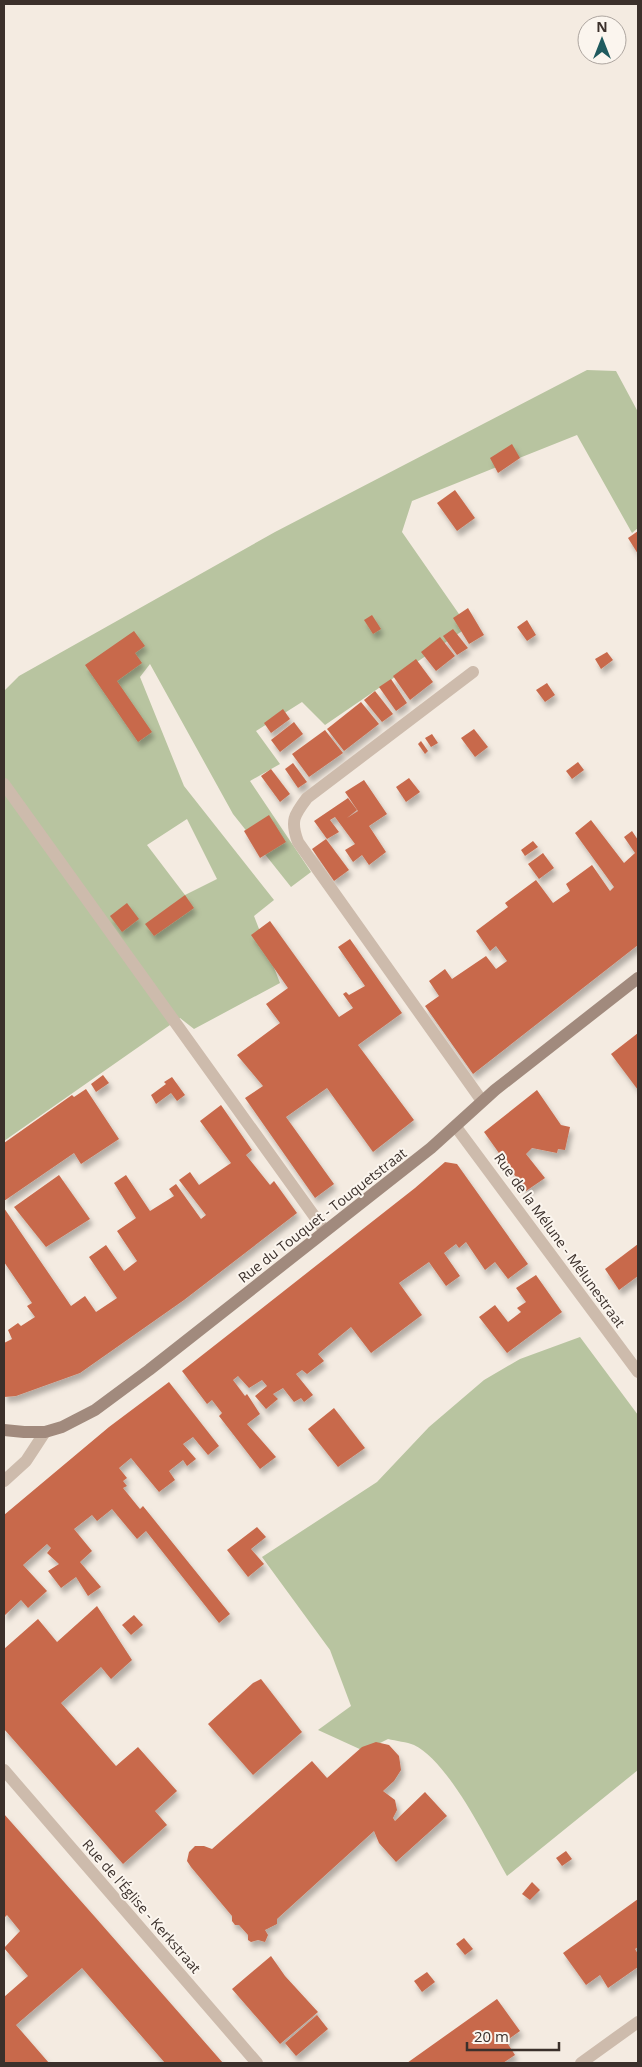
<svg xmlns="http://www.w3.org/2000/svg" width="642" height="2067" viewBox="0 0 642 2067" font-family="'Open Sans',sans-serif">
<defs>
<filter id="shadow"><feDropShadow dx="3" dy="5.5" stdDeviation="2.5" flood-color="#0004"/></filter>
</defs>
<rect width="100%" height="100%" fill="#f4ebe1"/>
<g fill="#b8c4a0" fill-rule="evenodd">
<path d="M587 370 616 371 638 412V528L632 533 577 435 412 501 402 532 468 627 325 725 302 702 256 731 280 764 250 781 311 872 291 887 233 814 150 664 140 677 184 786 274 900 254 916 280 983 194 1029 180 1018 4 1141V691L19 676 275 532ZM187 819 217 879 185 895 147 845Z"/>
<path d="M580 1337 638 1415V1770L507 1876C487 1841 450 1763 414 1745 407 1742 396 1741 388 1739L364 1751 318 1730 351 1706 330 1650 262 1557 377 1482 429 1427 484 1380 520 1359Z"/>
</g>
<g fill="#c8694b" filter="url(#shadow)">
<path d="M512 444 520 458 498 473 490 458Z"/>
<path d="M455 490 475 518 457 531 437 503Z"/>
<path d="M638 531V554L628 538Z"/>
<path d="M468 608 484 635 469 644 453 618Z"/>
<path d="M372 615 381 629 373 634 364 620Z"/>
<path d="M527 620 536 635 527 641 517 627Z"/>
<path d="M453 629 468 648 457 655 443 636Z"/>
<path d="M134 631 145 646 135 653 142 663 117 681 152 732 138 742 85 665Z"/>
<path d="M440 637 455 656 436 671 421 652Z"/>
<path d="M607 652 613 660 601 669 595 659Z"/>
<path d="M416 659 433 682 410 700 393 676Z"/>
<path d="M391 679 407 703 396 711 379 687Z"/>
<path d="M547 683 555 695 545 702 536 690Z"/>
<path d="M375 691 393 714 382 722 364 700Z"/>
<path d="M361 702 379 724 344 751 327 729Z"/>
<path d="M283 709 290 719 271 733 264 723Z"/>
<path d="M294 722 303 734 280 752 271 740Z"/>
<path d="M474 729 488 747 475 757 461 738Z"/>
<path d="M325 730 343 753 309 777 292 754Z"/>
<path d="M432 734 438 743 431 747 425 738Z"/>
<path d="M421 741 428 751 425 754 418 744Z"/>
<path d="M578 762 584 770 572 779 566 771Z"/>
<path d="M293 763 307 782 298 788 285 769Z"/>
<path d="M271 769 290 794 280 802 261 776Z"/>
<path d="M409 778 420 792 406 802 396 787Z"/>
<path d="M364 780 387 814 369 826 386 852 369 865 362 855 353 862 345 850 355 844 335 817 330 820 339 832 327 839 314 821 348 798 357 810 347 818 358 811 345 792Z"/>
<path d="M269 815 286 842 260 858 244 831Z"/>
<path d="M591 820 624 863 635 853 624 837 632 831 638 840V945L473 1074 425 1006 439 996 429 981 445 969 452 979 486 956 496 969 507 961 496 946 490 951 476 931 508 907 505 903 536 880 553 903 570 891 566 884 592 865 610 891 614 887 575 833Z"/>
<path d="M326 839 349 870 334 881 312 849Z"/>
<path d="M533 841 538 847 525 856 521 850Z"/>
<path d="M543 853 554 868 539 879 528 864Z"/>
<path d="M185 895 194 908 154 936 145 924Z"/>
<path d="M127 903 139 919 122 932 110 916Z"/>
<path d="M270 921 339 1017 353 1008 343 994 346 992 349 995 365 986 338 947 350 939 402 1013 358 1045 414 1120 373 1152 327 1088 286 1117 334 1184 315 1198 245 1098 263 1086 237 1055 280 1023 266 1004 288 988 251 935Z"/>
<path d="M638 1033V1090L611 1054Z"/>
<path d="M103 1075 109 1083 96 1092 91 1084Z"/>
<path d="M172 1077 185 1095 177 1101 171 1093 156 1104 151 1095 166 1084 164 1082Z"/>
<path d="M86 1089 119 1139 81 1164 74 1153 4 1201V1143L72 1095 74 1097Z"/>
<path d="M537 1090 561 1125 570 1127 565 1150 558 1149 557 1153 532 1148 526 1154 545 1178 526 1191 484 1132Z"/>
<path d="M221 1105 252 1150 246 1155 270 1185 274 1181 297 1213 184 1300 80 1373 16 1396 4 1397V1343L12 1339 8 1330 18 1323 21 1326 35 1317 27 1306 32 1303 4 1262V1208L71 1306 85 1296 96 1312 117 1298 89 1257 106 1245 124 1271 137 1261 117 1231 136 1218 114 1183 126 1175 150 1211 174 1196 169 1189 176 1184 201 1219 206 1215 179 1180 190 1172 199 1185 231 1163 200 1121Z"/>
<path d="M445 1162 457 1164 528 1264 508 1279 495 1262 485 1270 466 1242 459 1248 456 1244 444 1253 460 1276 446 1286 429 1262 399 1283 422 1315 371 1353 351 1327 318 1354 324 1361 307 1374 302 1370 296 1374 313 1395 304 1402 301 1398 294 1402 283 1388 273 1394 278 1399 266 1409 255 1396 267 1386 262 1380 249 1388 238 1376 233 1380 245 1396 247 1394 260 1414 247 1424 276 1457 260 1469 219 1416 222 1413 212 1400 207 1404 182 1371 415 1188Z"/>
<path d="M59 1175 90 1219 46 1247 14 1207Z"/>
<path d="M638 1244V1276L619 1290 605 1269Z"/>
<path d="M536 1275 562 1312 507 1353 479 1317 495 1305 508 1322 521 1312 517 1308 526 1302 516 1288Z"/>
<path d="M169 1382 219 1446 208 1455 193 1437 183 1444 196 1459 187 1466 183 1460 169 1471 175 1480 159 1492 131 1458 119 1468 127 1478 123 1481 127 1486 123 1488 140 1509 143 1506 230 1614 219 1623 146 1531 137 1539 112 1509 97 1521 92 1515 74 1529 92 1551 80 1562 101 1587 88 1596 76 1577 61 1588 48 1571 59 1564 47 1553 51 1548 47 1544 23 1565 47 1591 28 1608 21 1600 4 1616V1515L109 1427Z"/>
<path d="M334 1408 365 1448 338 1467 308 1429Z"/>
<path d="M257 1527 266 1537 251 1549 264 1564 248 1577 227 1550Z"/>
<path d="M97 1606 132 1660 111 1679 101 1667 61 1703 116 1766 138 1747 177 1791 155 1811 167 1825 123 1864 4 1729V1649L38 1619 57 1642Z"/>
<path d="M134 1615 143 1625 131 1635 122 1625Z"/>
<path d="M261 1679 302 1732 253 1775 208 1724 253 1683Z"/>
<path d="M376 1742 389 1745 399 1756 401 1770 394 1781 383 1791 395 1800 397 1810 393 1818 395 1821 425 1792 447 1816 396 1862 379 1843 374 1831 277 1919V1924L265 1930 268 1935 265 1942 258 1940 251 1942 248 1940V1935L239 1925H235L232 1921V1916L191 1867 187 1861 189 1852 195 1846H204L212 1849 312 1761 327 1778 362 1747Z"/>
<path d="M4 1814 95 1917 223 2063H165L82 1968 16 2025 49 2063H4V1997L28 1976 4 1948 20 1931 7 1915 4 1918Z"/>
<path d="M566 1851 572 1859 562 1866 556 1858Z"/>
<path d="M532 1882 540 1890 530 1900 522 1894Z"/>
<path d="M638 1899V1947L635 1949 638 1954V1967L608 1988 600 1975 586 1985 563 1953Z"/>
<path d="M464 1938 473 1949 465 1955 456 1944Z"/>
<path d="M271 1956 285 1976 318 2012 280 2044 232 1989Z"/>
<path d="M427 1972 435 1982 422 1992 414 1981Z"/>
<path d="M497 1999 520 2031 506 2041 515 2055 503 2063H407Z"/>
<path d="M317 2015 328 2029 296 2056 285 2043Z"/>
</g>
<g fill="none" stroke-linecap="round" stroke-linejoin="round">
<g stroke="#cdbbac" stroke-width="12">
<path d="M473 672 307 798C294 815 290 821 298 842L482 1101"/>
<path d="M4 784 325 1231"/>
</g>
<g stroke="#cdbbac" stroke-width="12">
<path d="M456 1127 638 1372"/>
<path d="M4 1481 26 1461 45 1432"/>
<path d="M4 1770 257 2063"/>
<path d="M581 2063 638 2022"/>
</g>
<path stroke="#a18a7d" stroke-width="12" d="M4 1430 24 1432H45L62 1427 95 1410 149 1370 431 1148 495 1090 638 978"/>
</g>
<g text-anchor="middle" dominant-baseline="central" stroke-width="4" stroke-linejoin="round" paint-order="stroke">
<g font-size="14" fill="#3b302b" stroke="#fbf5ee">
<text transform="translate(322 1215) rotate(-38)">Rue du Touquet - Touquetstraat</text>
<text transform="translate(560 1240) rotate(54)">Rue de la Mélune - Mélunestraat</text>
<text transform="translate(142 1906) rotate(49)">Rue de l'Église - Kerkstraat</text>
</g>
</g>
<rect width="642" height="2067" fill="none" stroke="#3b302b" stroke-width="10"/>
<g transform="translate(602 40)"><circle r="24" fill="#fbf5ee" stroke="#aea6a0"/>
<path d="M0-4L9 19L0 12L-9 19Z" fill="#1f5a5e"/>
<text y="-8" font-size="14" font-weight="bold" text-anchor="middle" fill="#3b302b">N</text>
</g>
<path d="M467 2042v8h92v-8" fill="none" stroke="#3b302b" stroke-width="2.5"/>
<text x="474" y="2042" font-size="15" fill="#3b302b" stroke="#fbf5ee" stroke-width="4" paint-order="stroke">20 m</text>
</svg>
